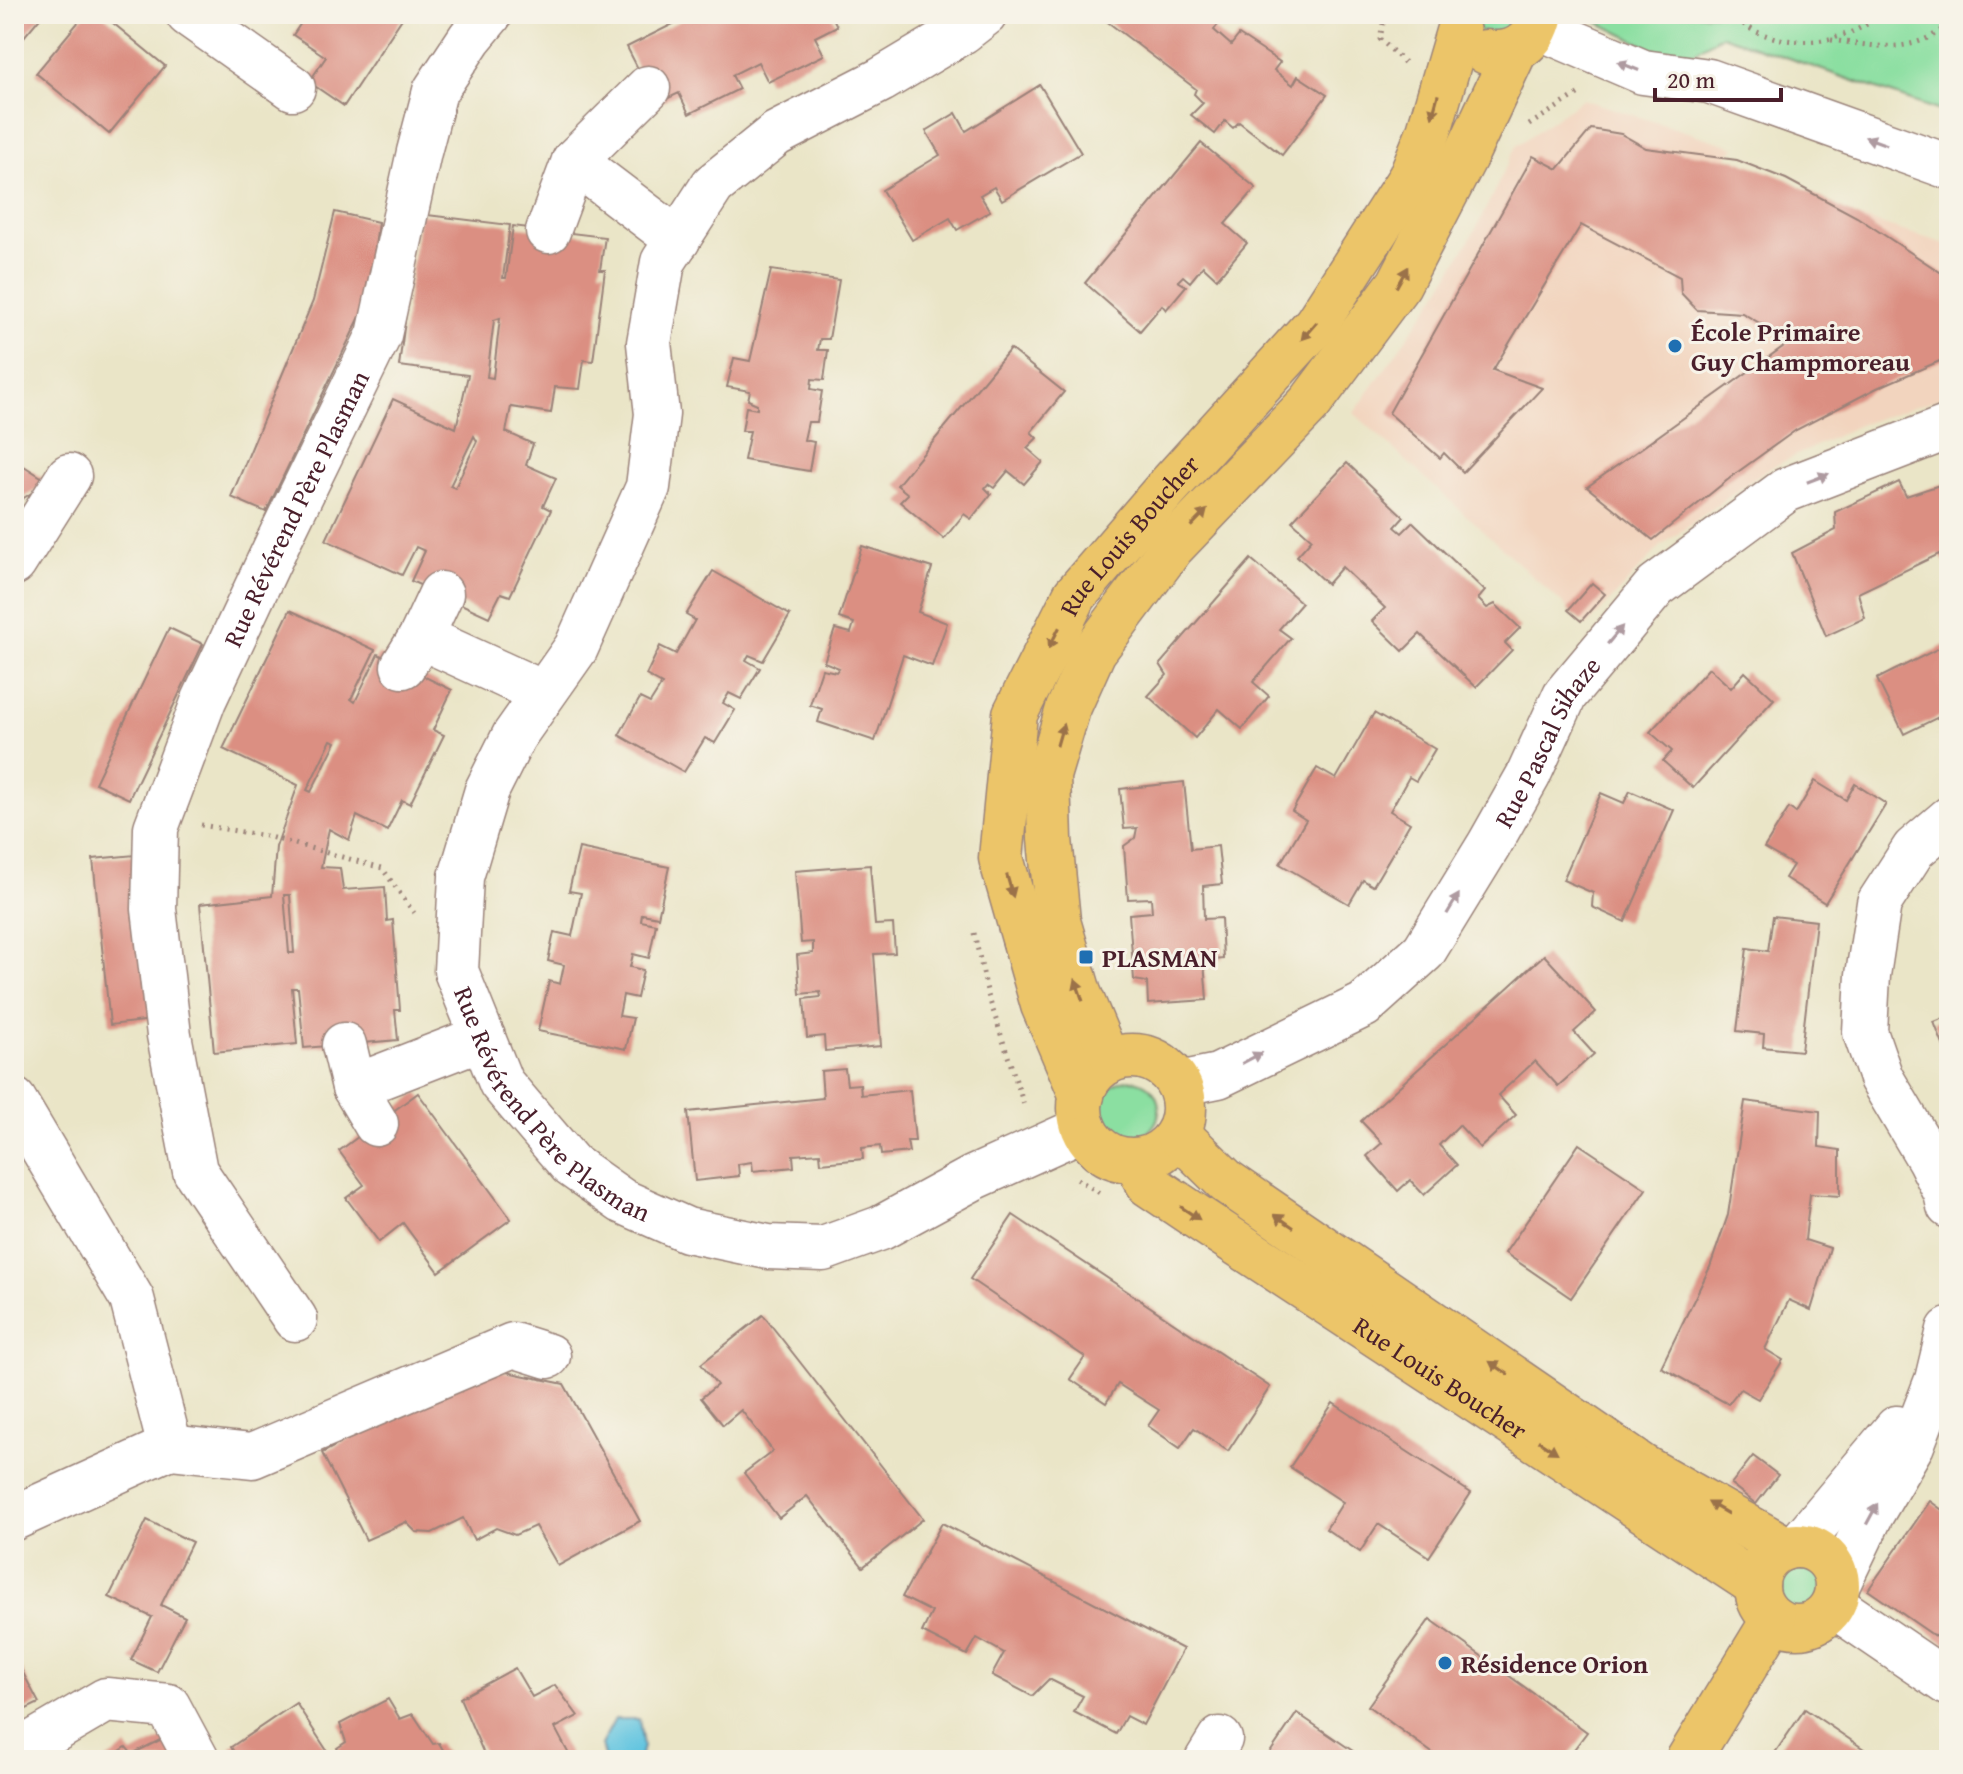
<svg xmlns="http://www.w3.org/2000/svg" width="1963" height="1774" viewBox="0 0 1963 1774" font-family="'Gentium Book Plus',serif">
<rect width="100%" height="100%" fill="#f7f3e8"/>
<filter id="ink" filterUnits="userSpaceOnUse"><feTurbulence type="fractalNoise" baseFrequency=".0125" numOctaves="2"/><feDisplacementMap in="SourceGraphic" scale="16" xChannelSelector="R" yChannelSelector="G"/><feConvolveMatrix kernelMatrix="1 2 1 2 8 2 1 2 1" color-interpolation-filters="sRGB"/></filter>
<filter id="wash" filterUnits="userSpaceOnUse"><feTurbulence type="fractalNoise" baseFrequency=".006" numOctaves="4" result="noise"/><feDisplacementMap in="SourceGraphic" scale="32" xChannelSelector="R" yChannelSelector="G"/><feGaussianBlur stdDeviation="1.8" result="paint"/><feColorMatrix in="noise" values="0 0 0 0 0 0 0 0 0 0 0 0 0 0 0 0 0 1.4 0 .05"/><feComposite in="paint" operator="in"/></filter>
<g filter="url(#wash)">
<rect width="100%" height="100%" fill="#eae5c7"/>
<path fill="#f2d4be" d="M1582 99 1735 147 1726 159 1737 160 1786 179 1857 217 1949 245V395L1859 425 1766 470 1662 545 1587 626 1354 413 1435 298 1476 229 1516 146Z"/>
<g fill="#8bdfa1" stroke="#6a7f66" stroke-width="2">
<path d="M1471 14H1527L1519 31 1483 34 1476 27Z"/>
<path d="M1590 14H1949V114L1722 35 1678 62 1595 21Z"/>
<circle cx="1130" cy="1109" r="29"/>
<path d="M1809 1558 1823 1571 1819 1607C1802 1621 1792 1617 1774 1607 1765 1566 1766 1562 1809 1558Z"/>
</g>
<path fill="#62c5e0" stroke="#567286" stroke-width="2" d="M615 1719H639L643 1747 639 1760H605L601 1745Z"/>
<g id="blocks">
<g fill="#db8f82" fill-rule="evenodd">
<path d="M14 14H43L14 49Z"/>
<path d="M85 14H102L165 66 109 134 36 73Z"/>
<path d="M307 14H405L344 106 309 82 326 57 293 35Z"/>
<path d="M693 14H831L837 26 815 37 824 55 768 82 758 62 732 75 739 89 689 114 679 93 656 104 627 47Z"/>
<path d="M1104 14H1221L1224 16 1214 30 1231 45 1239 35 1280 62 1274 70 1293 85 1298 76 1327 95 1282 155 1239 122 1233 128 1225 121 1215 134 1191 115 1203 103 1194 94 1196 89 1101 17Z"/>
<path d="M1040 85 1081 153 1002 200 994 187 980 195 990 211 957 230 950 218 912 240 882 190 940 155 926 131 956 113 966 131Z"/>
<path d="M1591 129 1621 134 1646 148 1737 160 1786 179 1857 217 1949 278V357L1877 388 1796 430 1735 474 1653 540 1587 487 1791 341 1742 313 1697 310 1681 293 1680 277 1581 225 1493 370 1542 388 1463 472 1444 453 1440 458 1389 413 1533 156 1558 169Z"/>
<path d="M1201 143 1256 188 1225 224 1247 243 1217 279 1203 266 1190 282 1183 276 1178 281 1186 286 1166 310 1162 305 1140 331 1085 283Z"/>
<path d="M335 212 378 222 369 298 266 512 231 497 313 301Z"/>
<path d="M419 214 510 225 503 278H506L513 226 605 237 600 270H605L593 361 584 360 580 389 555 387 551 413 511 407 506 432 533 444 526 465 556 478 543 506 551 510 510 596 501 593 489 617 411 581 425 551 416 547 402 575 326 540 393 399 456 428 468 375 399 366ZM500 318 493 378 487 377 494 320ZM474 436 477 441 455 488 450 486Z"/>
<path d="M771 270 839 280 829 339H820L818 350H828L824 380 812 379 811 389 822 391 817 422H808L804 440 814 442 809 471 744 460 750 431H742L746 407 757 409V404L748 400 750 391 727 387 734 358 750 361Z"/>
<path d="M1010 349 1064 392 1031 432 1037 438 1027 448 1043 462 1024 484 1008 471 994 488 988 484 985 488 991 494 971 519 964 514 944 539 900 502 908 494 897 485Z"/>
<path d="M16 461 49 482 14 504V462Z"/>
<path d="M1347 463 1404 517 1395 527 1402 533 1413 522 1485 591 1478 599 1487 608 1495 604 1520 628 1505 643 1512 650 1476 687 1420 634 1403 651 1372 621 1385 608 1342 567 1327 584 1297 556 1312 539 1292 521Z"/>
<path d="M1899 482 1906 496 1949 482V568L1939 554 1858 593 1865 618 1826 636 1792 553 1836 530 1835 512Z"/>
<path d="M862 546 932 568 918 612 947 623 932 666 903 655 875 741 818 722 822 709 810 705 822 669 836 672 839 668 824 662 835 629 851 633 854 623 839 618Z"/>
<path d="M1251 559 1302 603 1279 629 1291 638 1253 682 1269 696 1242 729 1219 709 1195 738 1148 696 1167 675 1160 664Z"/>
<path d="M713 571 790 615 763 661 749 655 746 660 760 668 741 699 729 693 723 703 735 710 715 743 705 738 684 772 619 735 640 698 650 703 662 684 646 675 660 646 676 654 695 620 686 615Z"/>
<path d="M1592 583 1605 594 1581 621 1568 610Z"/>
<path d="M290 610 375 650 351 699 355 702 378 654 452 690 433 730 444 735 410 804 402 800 387 831 357 816 349 840 329 829 321 867 340 868 343 890 385 887 387 921 393 920 400 1010H395L398 1040 304 1048 298 988H292L297 1044 214 1052 200 904 272 896 276 847 298 785 223 749ZM331 740 336 742 311 792 307 790ZM284 895H290L294 953H289Z"/>
<path d="M169 628 203 644 129 799 95 783Z"/>
<path d="M1949 643V712L1904 734 1877 679Z"/>
<path d="M1709 668 1731 688 1745 672 1774 699 1693 788 1663 761 1672 751 1650 732Z"/>
<path d="M1374 713 1435 749 1416 781 1409 777 1390 811 1410 823 1373 886 1363 880 1349 904 1280 864 1306 820 1292 811 1317 768 1336 779Z"/>
<path d="M1815 781 1846 800 1855 784 1886 804 1825 903 1785 878 1793 865 1764 848 1789 808 1796 813Z"/>
<path d="M1184 782 1191 849 1218 846 1222 884 1203 886 1204 919 1221 918 1223 959 1204 961 1207 1000 1148 1004 1147 982 1134 980 1129 914 1152 912 1151 898 1128 899 1124 846 1135 838 1137 828 1124 829 1120 789Z"/>
<path d="M1630 791 1674 810 1625 922 1592 907 1593 893 1563 880 1601 793 1624 803Z"/>
<path d="M579 848 669 867 658 917 642 914 641 921 656 924 649 958 633 954 630 967 643 970 637 998 623 995 619 1016 633 1018 626 1049 538 1031 549 981 560 984 564 965 548 961 554 932 572 936 581 893 569 891Z"/>
<path d="M135 855 152 1020 110 1025 93 859Z"/>
<path d="M870 865 875 925 893 924 895 953 874 954 881 1046 825 1051 824 1036 807 1038 804 999 821 997 820 992 800 994 797 955 813 953V942L801 943 795 871Z"/>
<path d="M1773 916 1816 921 1801 1051 1763 1047 1764 1034 1737 1031 1747 948 1768 951Z"/>
<path d="M1544 955 1596 1012 1574 1032 1594 1054 1558 1086 1535 1061 1498 1095 1516 1115 1480 1148 1459 1125 1439 1145 1457 1165 1424 1195 1410 1180 1398 1191 1367 1156 1382 1143 1361 1121Z"/>
<path d="M1949 1016V1060L1934 1022Z"/>
<path d="M845 1069 847 1085 860 1084 861 1095 910 1090 915 1141H907L909 1152 881 1155 880 1146 862 1148 863 1159 821 1163 820 1153 793 1155 794 1167 753 1171 752 1162 738 1164 739 1176 695 1181 688 1112 823 1098 821 1071Z"/>
<path d="M418 1093 511 1219 439 1272 403 1223 379 1242 346 1198 364 1185 339 1151Z"/>
<path d="M1745 1101 1820 1111 1819 1147 1840 1150V1196L1810 1194 1805 1240 1830 1248 1811 1310 1789 1300 1765 1349 1783 1360 1758 1399 1740 1389 1728 1404 1661 1367 1710 1267 1728 1215Z"/>
<path d="M1579 1144 1646 1189 1571 1298 1505 1253Z"/>
<path d="M1013 1215 1270 1387 1228 1451 1194 1428 1180 1448 1148 1426 1159 1410 1118 1384 1106 1403 1070 1379 1085 1357 970 1279Z"/>
<path d="M763 1315 923 1519 863 1567 807 1496 779 1518 744 1473 773 1451 741 1410 723 1425 701 1398 717 1385 701 1364Z"/>
<path d="M482 1367 564 1384 640 1521 558 1566 535 1526 515 1535 496 1528 474 1540 463 1518 432 1533 416 1532 406 1522 366 1540 322 1453Z"/>
<path d="M1333 1403 1471 1493 1429 1557 1378 1524 1360 1552 1326 1529 1343 1502 1290 1467Z"/>
<path d="M1753 1456 1778 1475 1756 1504 1731 1484Z"/>
<path d="M1930 1501 1949 1515V1646L1868 1590Z"/>
<path d="M147 1520 192 1542 161 1605 185 1617 157 1672 131 1660 152 1617 109 1597Z"/>
<path d="M942 1523 1183 1649 1143 1725 1126 1716 1116 1734 1074 1712 1083 1696 1049 1679 1032 1696 992 1675 1004 1653 977 1638 967 1655 922 1632 932 1612 902 1597Z"/>
<path d="M1430 1619 1587 1732 1566 1760H1442L1368 1706Z"/>
<path d="M14 1656 39 1703 14 1715Z"/>
<path d="M515 1668 532 1697 555 1685 578 1716 555 1728 572 1760H471L484 1754 460 1698Z"/>
<path d="M388 1699 400 1719 413 1714 433 1744 439 1743 449 1760H344L337 1748 346 1742 340 1724Z"/>
<path d="M296 1703 333 1760H239L231 1747Z"/>
<path d="M1805 1709 1880 1760H1770Z"/>
<path d="M1297 1713 1366 1760H1265Z"/>
<path d="M166 1737 180 1760H106L126 1747 132 1754Z"/>
</g>
</g>
</g>
<g filter="url(#ink)">
<use href="#blocks" fill-opacity="0" stroke="#9a8279" stroke-width="2"/>
<g fill="none" stroke-linecap="round" stroke-linejoin="round">
<defs>
<g id="minor">
<path d="M188 14 293 88"/>
<path id="s1" d="M985 14 963 31 881 80 776 134 713 185 663 262 649 343 657 414 648 487 576 648 514 736 487 790 461 877 456 971 501 1083 571 1165 622 1201 687 1230 768 1247 823 1249 881 1228 973 1178 1084 1128"/>
<path d="M1538 27 1643 72 1709 81 1949 167"/>
<path d="M574 161 678 240"/>
<path d="M548 231 574 161 648 88"/>
<path d="M14 563 69 476"/>
<path d="M421 637 543 693"/>
<path d="M403 666 421 637 441 594"/>
<path d="M1949 819 1914 849 1879 903 1868 975 1865 1032 1881 1078 1929 1159 1946 1193 1949 1206"/>
<path d="M344 1045 354 1087 376 1124"/>
<path id="s2" d="M1179 1084 1218 1076 1364 1005 1424 951 1489 845 1528 776 1565 695 1656 586 1786 490 1949 427"/>
<path d="M354 1087 483 1037"/>
<path d="M14 1100 132 1299 170 1447"/>
<path id="s3" d="M295 1319 195 1171 169 1035 154 909 156 828 204 700 278 542 379 335 419 152 435 91 470 38 490 14"/>
<path d="M170 1447 252 1456 513 1345 548 1356"/>
<path d="M14 1518 170 1447"/>
<path d="M1798 1546 1897 1428"/>
<path d="M1838 1584 1871 1515 1912 1445 1937 1380 1949 1330"/>
<path d="M1833 1605 1949 1684"/>
<path d="M14 1754 106 1700 168 1706 197 1760"/>
<path d="M1207 1760 1220 1739"/>
</g>
<g id="major">
<path d="M1486 52C1515 57 1535 42 1541 14"/>
<circle cx="1132" cy="1108" r="52"/>
<path d="M1108 1062 1079 993 1058 921 1050 839 1048 776 1068 709 1094 651 1172 547 1310 403 1399 284 1468 151 1515 51"/>
<path id="s4" d="M1082 1096 1043 1005 1001 858 1015 714 1075 595 1166 489 1316 324 1410 178 1429 131 1458 32"/>
<path d="M1178 1134 1227 1182 1641 1466 1785 1548"/>
<path id="s5" d="M1135 1160 1148 1184 1200 1219 1757 1585"/>
<circle cx="1797" cy="1586" r="40"/>
<path d="M1688 1760 1774 1619"/>
</g>
</defs>
<use href="#minor" stroke="#9a8279" stroke-width="47"/>
<use href="#major" stroke="#9a8279" stroke-width="47"/>
<g stroke="#9a8279" stroke-width="5" stroke-dasharray="2 6" stroke-linecap="butt">
<path d="M1731 14C1739 20 1747 28 1757 32 1799 49 1846 43 1881 14"/>
<path d="M1383 23 1380 39 1405 63"/>
<path d="M1831 40C1876 46 1911 56 1949 24"/>
<path d="M1529 125 1581 92"/>
<path d="M201 825 266 836 382 868 414 913"/>
<path d="M974 933 988 995 1025 1108"/>
<path d="M1077 1179 1103 1195"/>
</g>
<use href="#minor" stroke="#fff" stroke-width="44"/>
<use href="#major" stroke="#ecc569" stroke-width="44"/>
</g>
<defs><path id="oneway-solid" d="M-6-.8H1V-3.2L6.5 0L1 3.2V.8H-6Z" transform="scale(2)"/></defs>
<g fill="#ae9aa0">
<use href="#oneway-solid" transform="translate(1628 66) rotate(-158)"/>
<use href="#oneway-solid" transform="translate(1876 141) rotate(-160)"/>
<use href="#oneway-solid" transform="translate(1818 478) rotate(-21)"/>
<use href="#oneway-solid" transform="translate(1615 635) rotate(-50)"/>
<use href="#oneway-solid" transform="translate(1453 904) rotate(-59)"/>
<use href="#oneway-solid" transform="translate(1252 1058) rotate(-28)"/>
<use href="#oneway-solid" transform="translate(1872 1514) rotate(-62)"/>
</g>
<g fill="#9b724a">
<use href="#oneway-solid" transform="translate(1435 106) rotate(105)"/>
<use href="#oneway-solid" transform="translate(1402 277) rotate(-61)"/>
<use href="#oneway-solid" transform="translate(1309 331) rotate(131)"/>
<use href="#oneway-solid" transform="translate(1199 518) rotate(-46)"/>
<use href="#oneway-solid" transform="translate(1054 638) rotate(117)"/>
<use href="#oneway-solid" transform="translate(1060 735) rotate(-74)"/>
<use href="#oneway-solid" transform="translate(1010 886) rotate(74)"/>
<use href="#oneway-solid" transform="translate(1079 990) rotate(-109)"/>
<use href="#oneway-solid" transform="translate(1190 1213) rotate(34)"/>
<use href="#oneway-solid" transform="translate(1284 1221) rotate(-146)"/>
<use href="#oneway-solid" transform="translate(1499 1368) rotate(-146)"/>
<use href="#oneway-solid" transform="translate(1548 1447) rotate(33)"/>
<use href="#oneway-solid" transform="translate(1718 1508) rotate(-150)"/>
</g>
</g>
<g fill="#1f6fb2" stroke="#f7f3e8" stroke-width="3">
<circle cx="1675" cy="346" r="8"/>
<rect x="1078" y="949" width="16" height="16" rx="4"/>
<circle cx="1445" cy="1663" r="8"/>
</g>
<g text-anchor="middle" dominant-baseline="central" stroke-width="6" stroke-linejoin="round" paint-order="stroke">
<g font-size="26" font-weight="bold" fill="#4a1f2b" stroke="#f7f3e8" text-anchor="start">
<text x="1691" y="331">École Primaire<tspan x="1691" dy="30">Guy Champmoreau</tspan></text>
<text x="1102" y="957">PLASMAN</text>
<text x="1461" y="1663">Résidence Orion</text>
</g>
<g font-size="26" fill="#4a1f2b" stroke="#f7f3e8">
<text stroke="none"><textPath href="#s3" startOffset="874">Rue Révérend Père Plasman</textPath></text>
<text stroke="none"><textPath href="#s4" startOffset="610">Rue Louis Boucher</textPath></text>
<text stroke="none"><textPath href="#s2" startOffset="526">Rue Pascal Sihaze</textPath></text>
<text stroke="none"><textPath href="#s1" startOffset="1340">Rue Révérend Père Plasman</textPath></text>
<text stroke="none"><textPath href="#s5" startOffset="378">Rue Louis Boucher</textPath></text>
</g>
</g>
<rect width="1963" height="1774" fill="none" stroke="#f7f3e8" stroke-width="48"/>
<path d="M1655 88v12h126v-12" fill="none" stroke="#4a1f2b" stroke-width="4"/>
<text x="1667" y="88" font-size="24" fill="#4a1f2b" stroke="#f7f3e8" stroke-width="6" paint-order="stroke">20 m</text>
</svg>
